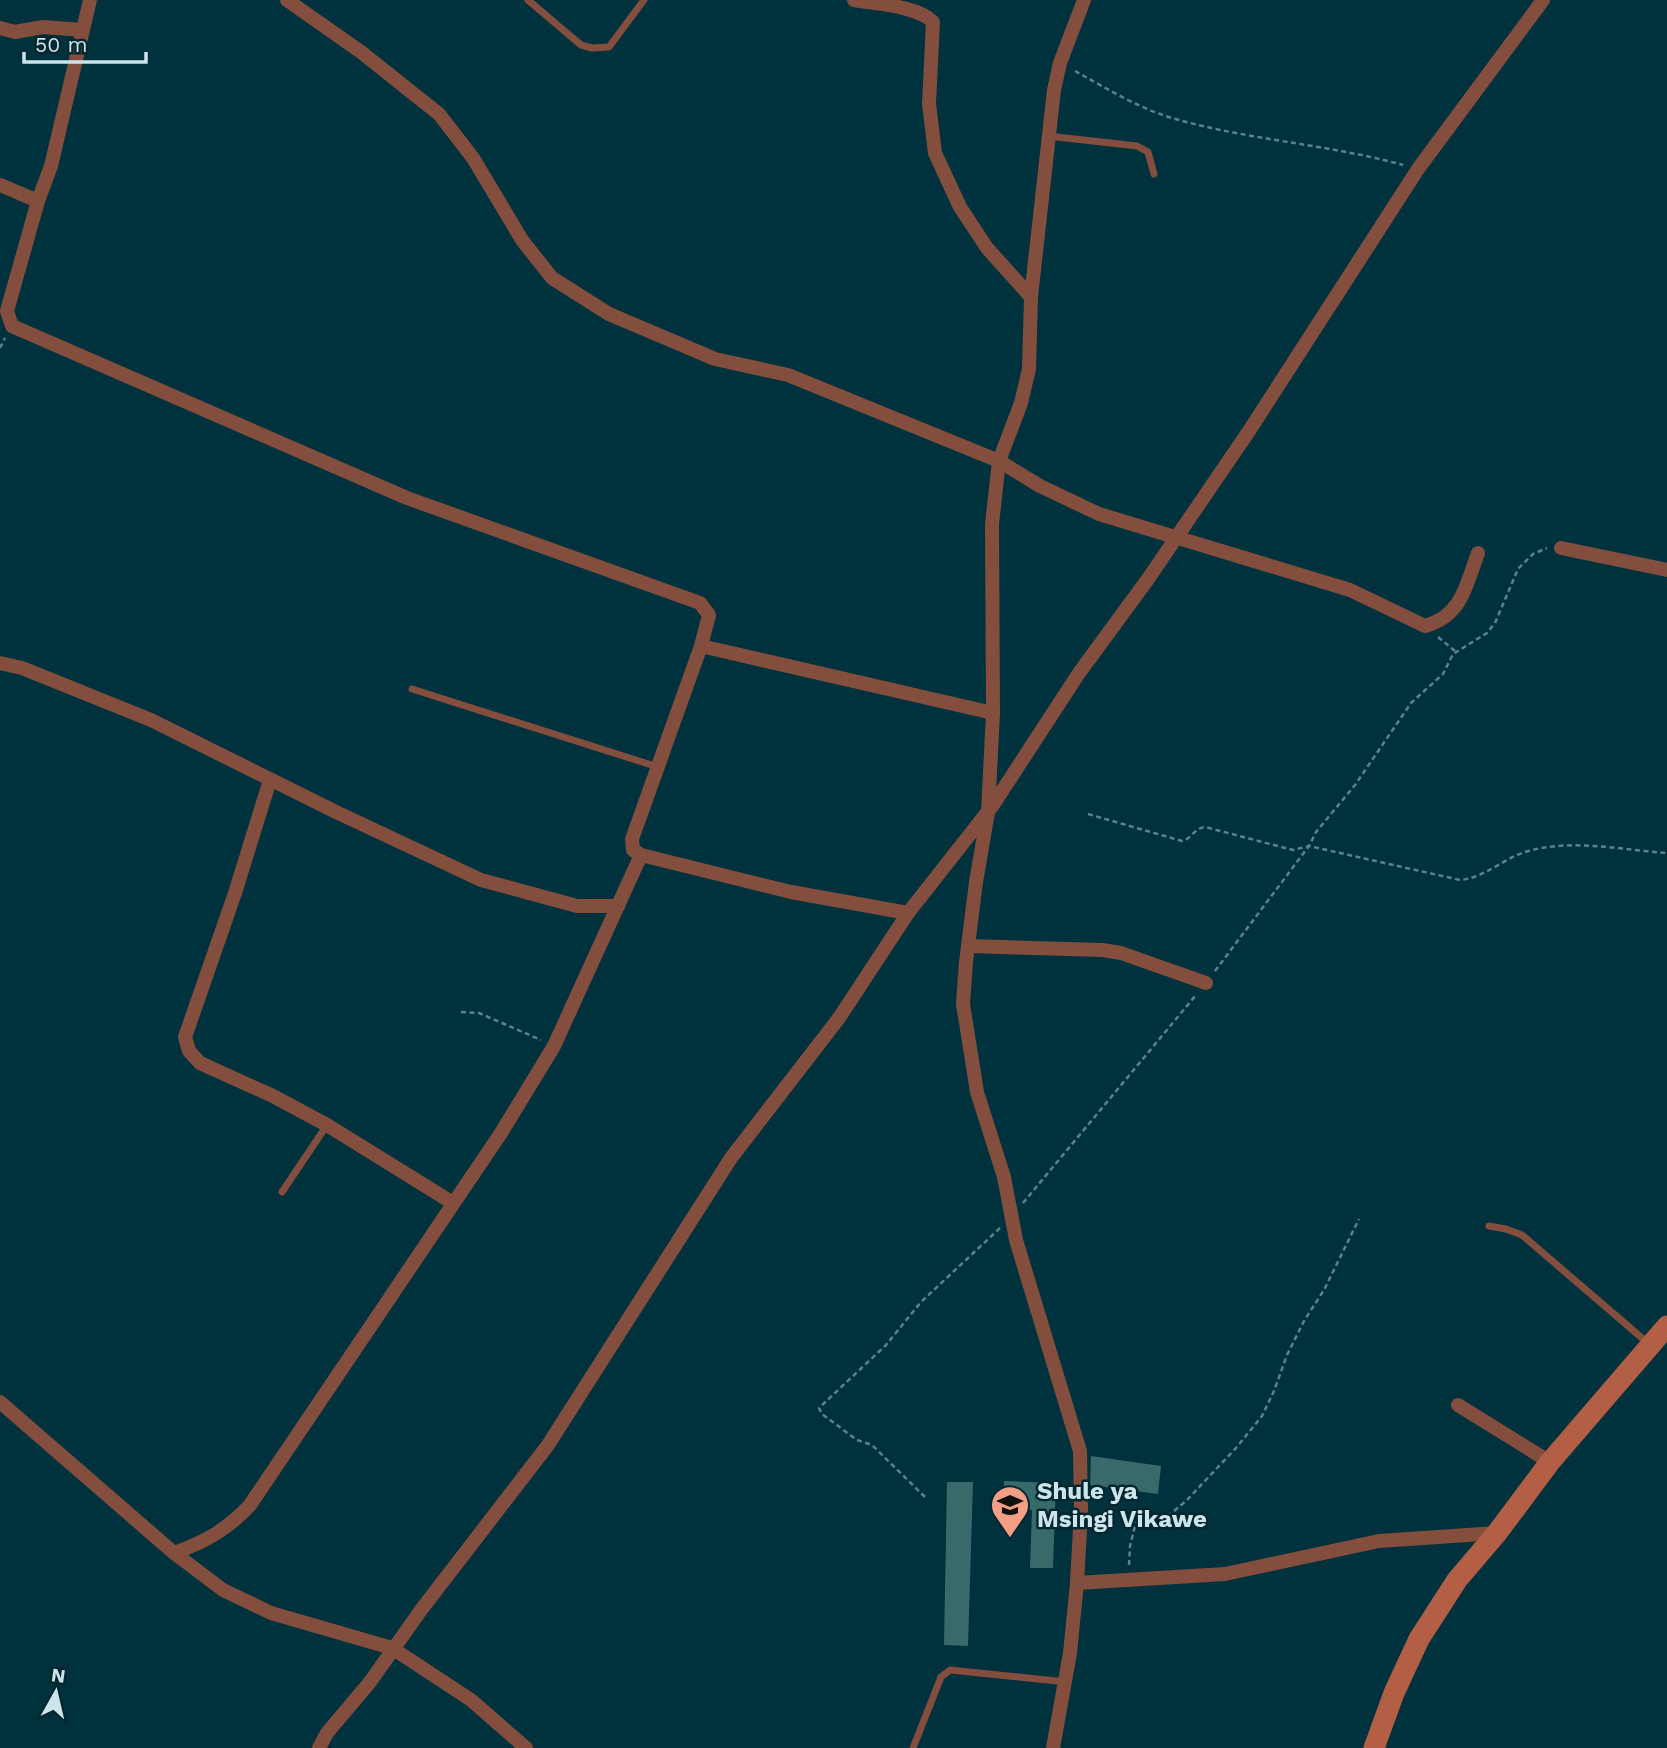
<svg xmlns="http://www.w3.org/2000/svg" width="1667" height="1748" viewBox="0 0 1667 1748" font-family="'Work Sans',sans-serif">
<rect width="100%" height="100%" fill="#00323d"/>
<g fill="#396a6b">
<path d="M1091 1456 1161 1466 1158 1494 1090 1485Z"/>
<path d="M1004 1481 1056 1483 1053 1568H1030L1032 1510 1003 1508Z"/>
<path d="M947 1482H973L968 1646 944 1645Z"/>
</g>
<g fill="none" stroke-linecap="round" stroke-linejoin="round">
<g stroke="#5c828b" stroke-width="2.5" stroke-dasharray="5 3.5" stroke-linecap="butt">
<path d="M1075 71C1106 88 1138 108 1172 118 1247 140 1327 144 1403 165"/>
<path d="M0 348 5 338"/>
<path d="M1438 637 1455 651"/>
<path d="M1088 814 1182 841C1192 839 1194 828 1205 827L1293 850 1309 846 1316 832 1355 785 1411 703 1443 674 1453 654 1487 633 1495 623 1518 569 1533 554 1547 548"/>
<path d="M1215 971 1309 846 1460 880C1484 878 1503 859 1525 852 1569 838 1622 850 1667 853"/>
<path d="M461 1012 479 1013 541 1040"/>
<path d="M1023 1203 1196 995"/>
<path d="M925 1497 872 1445 857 1440 822 1414 819 1408 886 1345 921 1302 1000 1228"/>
<path d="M1129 1565 1130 1546 1136 1522 1145 1517 1168 1516 1186 1501 1236 1448 1262 1416 1274 1391 1287 1355 1304 1321 1324 1290 1359 1219"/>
</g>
<g stroke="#834e3e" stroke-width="7">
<path d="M528 0 581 45 592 48 609 47 644 0"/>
<path d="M1048 136 1137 146 1148 152 1154 174"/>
<path d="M412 689 658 767"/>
<path d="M282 1192 327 1125"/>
<path d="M1489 1226 1506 1229 1522 1235 1649 1344"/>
<path d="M913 1748 941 1677 950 1670 1066 1682"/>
</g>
<g stroke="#834e3e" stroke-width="14">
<path d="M90 0 51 166 38 201 7 311 12 326 407 498 700 603 709 615 701 646 632 839 633 850 641 855 791 892 908 913"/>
<path d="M287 0 361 52 439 114 473 158 522 240 552 278 609 314 715 359 788 375 999 461 1040 486 1099 514 1350 590 1425 626C1462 616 1466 585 1478 553"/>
<path d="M854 0C876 4 918 6 933 22L929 104 935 153 960 207 987 248 1031 297"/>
<path d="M0 28 15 32 43 27 83 30"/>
<path d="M0 185 38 201"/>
<path d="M1561 548 1667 570"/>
<path d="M701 646 993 713"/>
<path d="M0 663 22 668 151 720 336 812 481 880 577 906H618"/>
<path d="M270 780 235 893 185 1037 189 1051 200 1063 273 1096 327 1125 453 1203"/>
<path d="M968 946 1102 950 1121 953 1206 983"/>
<path d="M0 1402 174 1553 223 1590 271 1613 392 1648 471 1700 526 1748"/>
<path d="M1458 1405 1550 1462"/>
<path d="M174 1553C205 1542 228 1529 250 1505L501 1133 554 1046 641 855"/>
<path d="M1077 1583 1225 1574 1379 1541 1497 1533"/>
<path d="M319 1748 327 1733 370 1682 421 1610 548 1445 731 1158 839 1018 908 913 993 805 1079 673 1148 579 1249 431 1418 169 1543 0"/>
<path d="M1053 1748 1070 1653 1077 1583 1081 1511 1080 1451 1016 1240 1004 1177 977 1092 963 1004 966 962 976 882 988 812 993 713 992 524 999 461 1021 403 1029 369 1031 297 1054 90 1060 63 1084 0"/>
</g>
<path stroke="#b25f45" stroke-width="21" d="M1374 1748 1394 1693 1419 1639 1457 1580 1497 1533 1550 1462 1667 1326"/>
</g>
<defs>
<symbol id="school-pin" viewBox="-11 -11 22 30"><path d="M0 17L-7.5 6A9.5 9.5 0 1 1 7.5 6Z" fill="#f39f85" stroke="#03272f"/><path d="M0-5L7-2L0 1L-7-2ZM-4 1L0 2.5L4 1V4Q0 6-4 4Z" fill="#111"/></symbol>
</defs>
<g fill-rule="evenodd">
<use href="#school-pin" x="988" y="1483" width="44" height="60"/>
</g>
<g text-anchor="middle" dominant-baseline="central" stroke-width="5" stroke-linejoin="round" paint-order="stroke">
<g font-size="24" font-weight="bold" fill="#cde4eb" stroke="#03272f" text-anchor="start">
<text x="1037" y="1491">Shule ya<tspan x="1037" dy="28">Msingi Vikawe</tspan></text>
</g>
</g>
<g transform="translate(56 1692) rotate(8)" stroke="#03272f" stroke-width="5" paint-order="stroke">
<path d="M0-5L12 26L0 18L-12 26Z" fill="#cde4eb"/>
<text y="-10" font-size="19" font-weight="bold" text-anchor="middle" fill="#cde4eb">N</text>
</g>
<path d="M24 52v10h122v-10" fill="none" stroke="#cde4eb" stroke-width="3.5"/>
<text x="35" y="52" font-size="21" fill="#cde4eb" stroke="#03272f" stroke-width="5" paint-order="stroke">50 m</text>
</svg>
